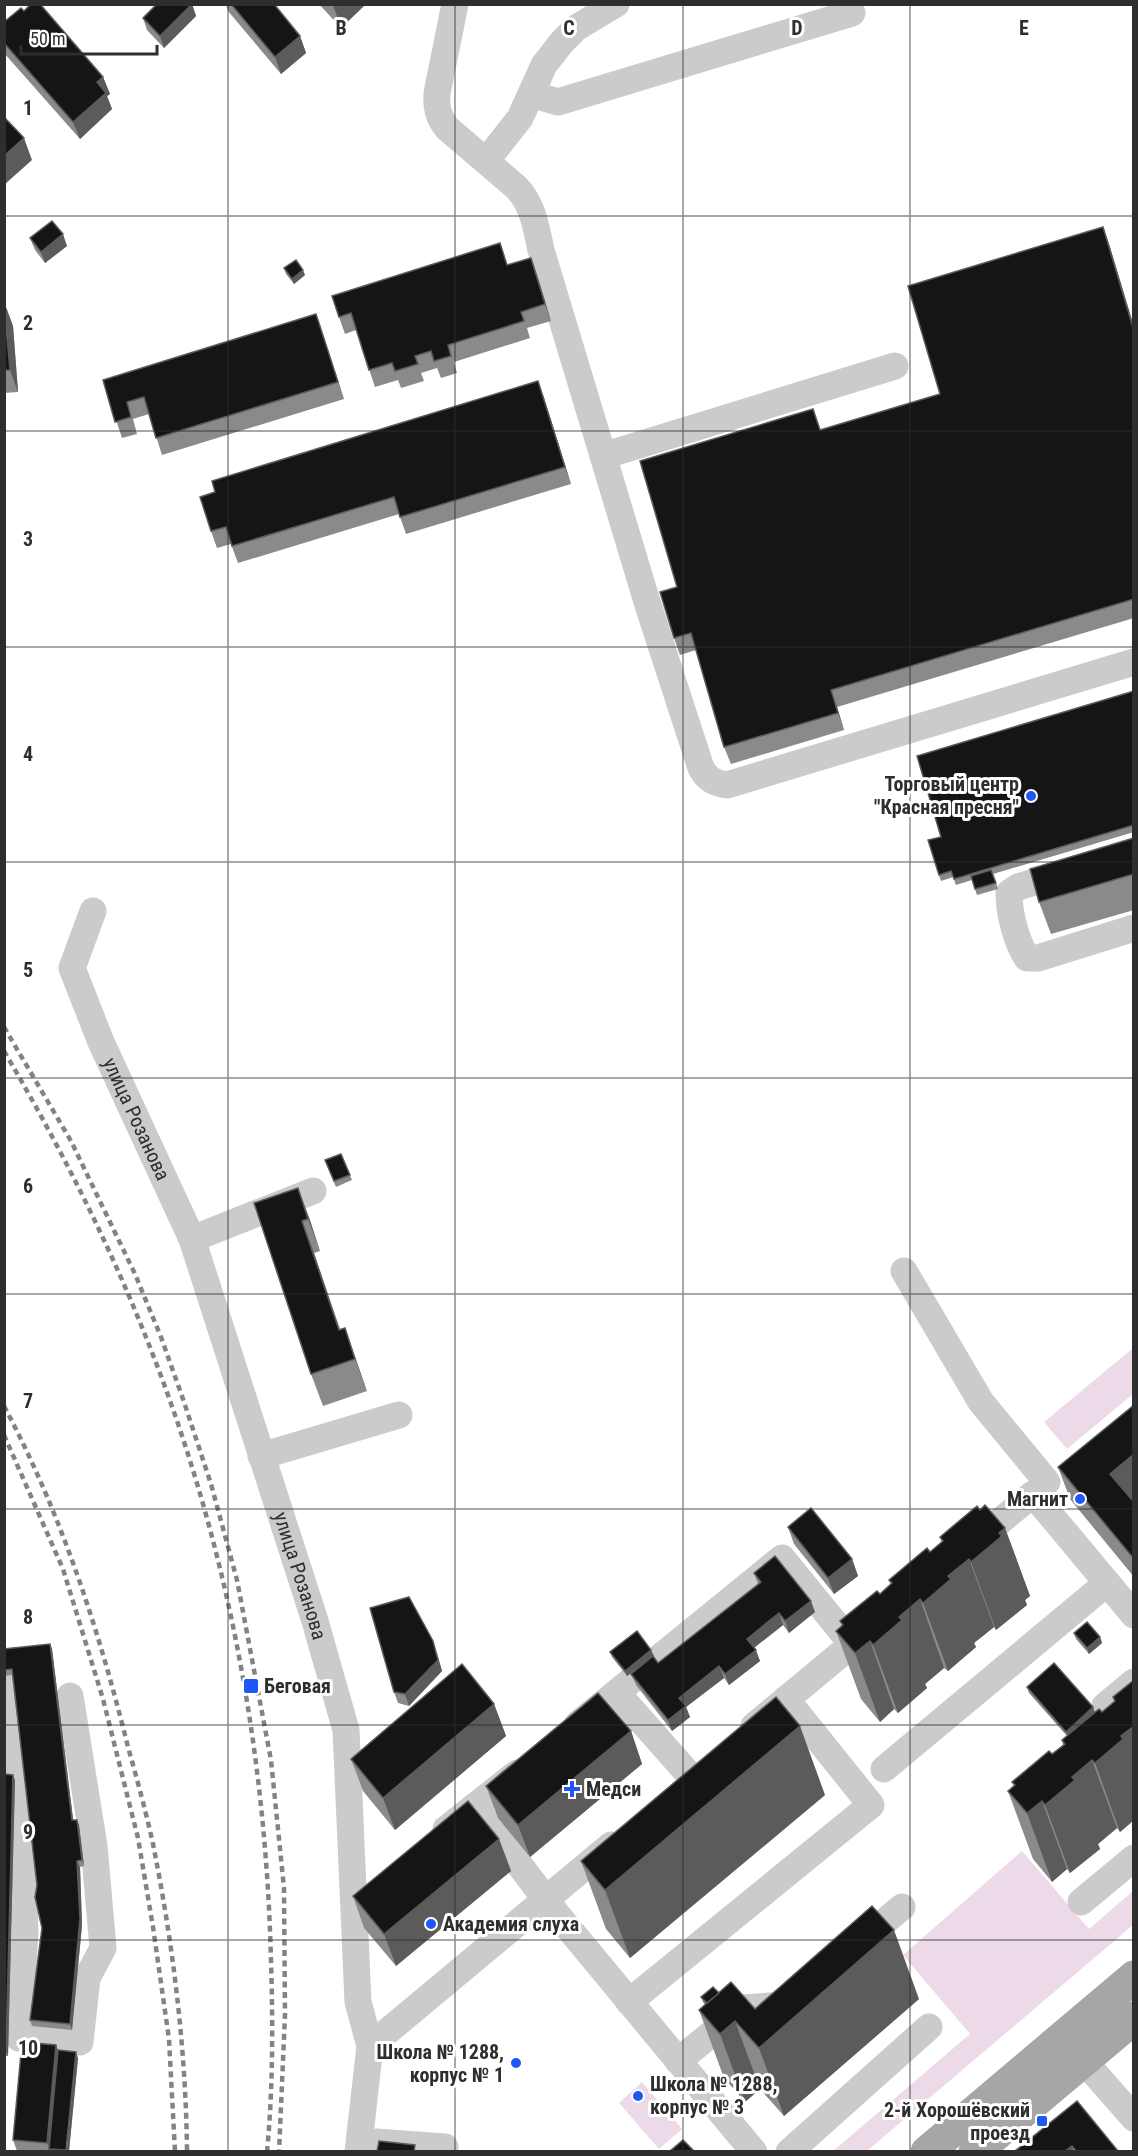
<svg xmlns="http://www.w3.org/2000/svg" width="1138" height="2156" viewBox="0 0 1138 2156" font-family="'Roboto Condensed',sans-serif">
<rect width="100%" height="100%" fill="#fff"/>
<g fill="#eddae8">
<path d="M1133 1348V1394L1067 1449 1044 1422Z"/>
<path d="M1022 1851 1089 1929 1133 1891V1925L867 2151 832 2152 970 2034 903 1955Z"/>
<path d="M642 2082 682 2129 659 2149 619 2103Z"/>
</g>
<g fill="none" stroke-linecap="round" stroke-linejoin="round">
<g stroke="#cbcbcb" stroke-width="27">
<path d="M455 4 437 93C436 107 438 117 447 128L516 187C533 204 536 227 541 250L648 605 701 768C707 779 714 783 727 785L1134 662"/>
<path d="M531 94 558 102 852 13"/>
<path d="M486 161 520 118 544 65 562 42 576 28 616 4"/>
<path d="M603 456 895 366"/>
<path d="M1134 851 1018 887 1009 893C1009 913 1016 941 1027 958H1038L1134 928"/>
<path id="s1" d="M93 911 72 968 101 1042 192 1239 315 1621 346 1730 358 2002 370 2046 358 2152"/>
<path d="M192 1239 313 1191"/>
<path d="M904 1271 981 1402 1047 1482"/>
<path d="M261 1456 399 1415"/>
<path d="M970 1546 1033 1494 1134 1615"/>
<path d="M9 1688 20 1777 25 1930 19 2038 80 2042 87 1978 103 1948 94 1846 70 1696"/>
<path d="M617 1693 692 1778"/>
<path d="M1105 1706 1134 1682"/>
<path d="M578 1724 782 1558 852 1644"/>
<path d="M754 1726 872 1628"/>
<path d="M884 1769 1107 1583"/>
<path d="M475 1806 556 1913 754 2152"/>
<path d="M446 1829 517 1773"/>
<path d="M1081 1902 1134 1858"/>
<path d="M857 1945 902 1907"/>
<path d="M629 2002 871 1805 786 1699"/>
<path d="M370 2046 611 1845"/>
<path d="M1083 2060 1134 2118"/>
<path d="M678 2061 743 2008 784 2005 790 2000"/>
<path d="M376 2142 445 2147 444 2152"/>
<path d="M789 2152 929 2027"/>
</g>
<g stroke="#a6a6a6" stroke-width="33">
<path d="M927 2152 1134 1977"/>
<path d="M975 2152 1134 2018"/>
</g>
<g stroke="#838383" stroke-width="4.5" stroke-dasharray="6 4.5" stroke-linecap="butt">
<path d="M4 1027 71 1141 135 1274 161 1337 183 1399 211 1484 237 1580 271 1760 284 1888 285 2015 279 2152"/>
<path d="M4 1051C64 1153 116 1257 158 1368 230 1558 266 1758 271 1961 273 2024 273 2088 267 2152"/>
<path d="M4 1406C61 1513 99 1630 128 1747 137 1779 146 1812 153 1844 173 1944 186 2049 187 2152"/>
<path d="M4 1435 63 1569 103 1699 138 1838 153 1927 169 2039 175 2152"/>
</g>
</g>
<g fill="#8a8a8a">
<path d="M192 4 196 16 164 48 147 30 143 18Z"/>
<path d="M226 4H274L300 36 306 53 281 74 228 11Z"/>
<path d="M319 4H366L341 28Z"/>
<path d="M24 11 103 77 110 94 107 96 112 109 80 139 4 53V22Z"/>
<path d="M1103 227 1109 244 1134 327V618L837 707 844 730 731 764 724 747 696 650 680 655 674 638 677 587 821 430 940 394Z"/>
<path d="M30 238 67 246 45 263 35 250Z"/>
<path d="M508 265 537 275 551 321 527 328 530 338 454 362 457 373 441 378 437 368 421 373 424 381 401 388 398 380 375 387 356 330 345 334 339 317Z"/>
<path d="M284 268 305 275 294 284 286 274Z"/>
<path d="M4 304 13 326 18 392 4 393Z"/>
<path d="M316 314 344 399 162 455 149 414 133 419 137 434 122 438 103 380Z"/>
<path d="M538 381 544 398 571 484 406 534 399 514 238 563 231 544 217 548 211 531Z"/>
<path d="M1134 691V832L993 874 998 889 977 895 972 880 956 885 953 877 941 881 939 875 941 837Z"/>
<path d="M1134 838V910L1051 934 1039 902Z"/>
<path d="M341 1154 352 1180 336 1187 325 1160Z"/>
<path d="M298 1188 320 1251 314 1253 340 1329 345 1328 367 1391 323 1406 311 1374Z"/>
<path d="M1134 1405V1496L1131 1499 1134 1502V1577L1070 1499 1058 1467Z"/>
<path d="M980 1510 1005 1528 1030 1596 1025 1600 1027 1605 996 1630 994 1627 974 1643 976 1647 948 1671 944 1668 925 1684 927 1688 898 1713 894 1709 880 1722 861 1699 836 1631 842 1626 840 1621 880 1594 891 1585 889 1580 930 1552 942 1542 940 1537Z"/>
<path d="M788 1527 852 1559 858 1576 834 1594 794 1544Z"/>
<path d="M754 1573 815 1612 789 1633 783 1625 754 1648 760 1661 729 1685 724 1678 686 1707 690 1717 672 1731 636 1685 631 1674 658 1663 758 1584Z"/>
<path d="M1074 1633 1100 1637 1102 1643 1089 1654 1076 1639Z"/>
<path d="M50 1644 52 1649 73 1820H77L79 1825 84 1866 80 1867 82 1925 72 2030 32 2026 30 2020 42 1928 12 1675 4 1676V1649Z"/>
<path d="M610 1652 654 1656 627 1676 612 1657Z"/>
<path d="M437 1653 442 1671 409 1706 398 1703 394 1692Z"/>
<path d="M1134 1680V1820L1120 1832 1117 1828 1098 1844 1100 1849 1070 1873 1067 1869 1052 1882 1033 1859 1008 1791 1014 1786 1012 1782 1052 1754 1063 1745 1062 1740 1067 1736 1029 1693 1027 1687 1093 1707 1095 1712H1102L1114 1702 1113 1697Z"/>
<path d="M494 1704 506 1736 395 1830 363 1791 351 1759Z"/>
<path d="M631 1731 642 1764 530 1857 498 1818 486 1786Z"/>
<path d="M4 1774 15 1780 8 2056H4Z"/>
<path d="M825 1795 630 1958 606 1929 581 1861Z"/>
<path d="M499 1839 511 1871 396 1966 364 1928 353 1896Z"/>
<path d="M719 1993 755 2009 919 1999 784 2116 760 2089 745 2102 724 2078 699 2010 705 2005 703 2002 701 1997Z"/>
<path d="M56 2045 58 2050 78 2058 69 2151H17L13 2140Z"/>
</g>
<g fill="#5b5b5b">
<path d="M192 4 196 16 164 48 160 36Z"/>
<path d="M334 4H366L341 28 333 5Z"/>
<path d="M300 36 306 53 281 74 275 57Z"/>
<path d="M103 77 110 94 107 96 112 109 80 139 73 122 97 82Z"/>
<path d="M24 138 32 160 4 185V156Z"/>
<path d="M1103 227 1109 244 1134 327V331Z"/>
<path d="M63 234 67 246 45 263 41 252Z"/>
<path d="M531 258 537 275 551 321 545 304Z"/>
<path d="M303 270 305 275 294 284 292 279Z"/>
<path d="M5 304 13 326 18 392 10 370Z"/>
<path d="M316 314 322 331 344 399 338 382Z"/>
<path d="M538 381 544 398 571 484 565 467Z"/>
<path d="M831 690 837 707 844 730 838 713Z"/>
<path d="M298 1188 310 1220 320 1251 308 1219Z"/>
<path d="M302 1221 314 1253 350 1362 339 1330Z"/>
<path d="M345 1328 356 1360 367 1391 355 1359Z"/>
<path d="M1134 1454V1496L1122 1506 1110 1474Z"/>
<path d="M1005 1528 1030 1596 1025 1600 1027 1605 996 1630 971 1562 999 1533Z"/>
<path d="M852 1559 858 1576 834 1594 828 1578Z"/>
<path d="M969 1559 994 1627 974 1643 976 1647 948 1671 923 1603 948 1576Z"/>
<path d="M920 1599 944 1668 925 1684 927 1688 898 1713 873 1645 899 1617Z"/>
<path d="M811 1601 815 1612 789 1633 785 1621Z"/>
<path d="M779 1613 783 1625 751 1650 747 1639Z"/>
<path d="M1100 1637 1102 1643 1089 1654 1087 1648Z"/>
<path d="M433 1641 442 1671 409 1706 405 1694Z"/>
<path d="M870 1641 894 1709 880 1722 855 1653Z"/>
<path d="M50 1644 52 1649 74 1826 72 1820Z"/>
<path d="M651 1650 654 1656 627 1676 625 1671Z"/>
<path d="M756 1650 760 1661 729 1685 725 1674Z"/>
<path d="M719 1666 724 1678 686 1707 690 1717 672 1731 668 1720 679 1698Z"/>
<path d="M494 1704 506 1736 395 1830 383 1798Z"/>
<path d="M1093 1707 1095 1713 1068 1737 1066 1732Z"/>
<path d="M4 1709 6 1761 4 1756Z"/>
<path d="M800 1726 825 1795 630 1958 605 1890Z"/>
<path d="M1134 1726V1820L1120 1832 1095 1763 1121 1736Z"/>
<path d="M631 1731 642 1764 530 1857 518 1825Z"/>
<path d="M1092 1760 1117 1828 1098 1844 1100 1849 1070 1873 1045 1805 1072 1777Z"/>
<path d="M13 1775 15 1780 8 2056 6 2051Z"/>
<path d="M1042 1801 1067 1869 1052 1882 1027 1813Z"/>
<path d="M77 1820 79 1825 84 1866 82 1860Z"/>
<path d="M499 1839 511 1871 396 1966 384 1934Z"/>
<path d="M77 1861 80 1867 82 1925 72 2030 70 2024Z"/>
<path d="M894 1930 919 1999 784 2116 759 2048Z"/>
<path d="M735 2021 760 2089 745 2102 720 2034Z"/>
<path d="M56 2045 60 2056 49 2149 47 2143Z"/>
<path d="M76 2052 78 2058 69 2151H67Z"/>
<path d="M1072 2146 1074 2151H1065Z"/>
</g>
<g fill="#151515" stroke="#5b5b5b" stroke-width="1.5">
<path d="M31 4H40L103 77 97 82 106 93 73 122 4 43V22L21 8 24 11Z"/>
<path d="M157 4H192L160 36 143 18Z"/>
<path d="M231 4H274L300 36 275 57Z"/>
<path d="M4 117 24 138 4 156Z"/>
<path d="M52 221 63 234 41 252 30 238Z"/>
<path d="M1103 227 1134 331V599L831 690 838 713 724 747 691 633 674 638 660 592 677 587 640 461 813 409 820 430 940 394 908 286Z"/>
<path d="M500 243 507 265 531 258 545 304 521 312 524 321 448 345 451 356 434 361 431 351 415 356 418 364 395 371 392 363 369 370 351 313 339 317 332 296Z"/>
<path d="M296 260 303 270 292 279 284 268Z"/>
<path d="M4 304 10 370H4Z"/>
<path d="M316 314 338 382 156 438 144 397 127 402 131 417 115 422 103 380Z"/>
<path d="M538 381 565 467 400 517 394 497 232 546 226 527 211 531 200 497 215 492 212 481Z"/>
<path d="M1134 691V825L954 879 951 871 939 875 928 840 941 837 917 756Z"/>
<path d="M1134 838V874L1039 902 1030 869Z"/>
<path d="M991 870 996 883 975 889 971 876Z"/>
<path d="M341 1154 350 1175 334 1181 325 1160Z"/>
<path d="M298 1188 308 1219 302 1221 339 1330 345 1328 355 1359 311 1374 254 1203Z"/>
<path d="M1134 1405V1454L1110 1474 1134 1502V1559L1058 1467Z"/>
<path d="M985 1505 1005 1528 999 1533 1002 1536 971 1562 969 1559 948 1576 951 1579 923 1603 920 1599 899 1617 902 1620 873 1645 870 1641 855 1653 836 1631 843 1625 840 1621 877 1591 880 1594 892 1583 889 1580 927 1548 930 1552 943 1541 940 1537 977 1506 980 1510Z"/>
<path d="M811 1508 852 1559 828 1578 788 1527Z"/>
<path d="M775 1556 811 1601 785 1621 779 1613 747 1639 756 1650 725 1674 719 1666 679 1698 686 1706 668 1720 631 1674 653 1656 658 1663 761 1582 754 1573Z"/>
<path d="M409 1597 433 1641 438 1660 405 1694 394 1692 370 1608Z"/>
<path d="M1087 1622 1100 1637 1087 1648 1074 1633Z"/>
<path d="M637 1631 651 1650 625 1671 610 1652Z"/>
<path d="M50 1644 72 1820H77L82 1860 77 1861 80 1919 70 2024 30 2020 42 1928 35 1897 37 1885 12 1669 4 1670V1649Z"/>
<path d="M1054 1663 1093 1707 1066 1732 1027 1687Z"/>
<path d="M462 1664 494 1704 383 1798 351 1759Z"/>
<path d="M1134 1680V1726L1121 1736 1123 1739 1095 1763 1092 1760 1072 1777 1075 1780 1045 1805 1042 1801 1027 1813 1008 1791 1015 1785 1012 1782 1049 1751 1052 1754 1065 1744 1062 1740 1099 1709 1102 1712 1115 1701 1113 1697Z"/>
<path d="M598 1693 631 1731 518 1825 486 1786Z"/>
<path d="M776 1697 800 1726 605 1890 581 1861Z"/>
<path d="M4 1774 13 1775 6 2051H4Z"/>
<path d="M468 1801 499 1839 384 1934 353 1896Z"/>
<path d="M872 1906 894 1930 759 2048 735 2021 720 2034 699 2010 731 1982 755 2009Z"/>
<path d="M713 1987 719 1993 707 2003 701 1997Z"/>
<path d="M22 2042 56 2045 47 2143 13 2140Z"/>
<path d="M58 2050 76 2052 66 2150 49 2149Z"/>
<path d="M1077 2101 1118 2151H1076L1072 2146 1065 2151H1015Z"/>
<path d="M683 2140 694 2151H670Z"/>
<path d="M379 2141 415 2145 414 2151H377Z"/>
</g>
<path fill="none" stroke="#2e2e2e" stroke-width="1.5" stroke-opacity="0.55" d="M228 4V2152M455 4V2152M683 4V2152M910 4V2152M4 216H1134M4 431H1134M4 647H1134M4 862H1134M4 1078H1134M4 1294H1134M4 1509H1134M4 1725H1134M4 1940H1134"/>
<g fill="#1f56f6" stroke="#fff" stroke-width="2">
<circle cx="1031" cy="796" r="6"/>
<circle cx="1080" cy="1499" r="6"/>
<rect x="243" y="1678" width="16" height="16" rx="3"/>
<path d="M569 1780h6v6h6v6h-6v6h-6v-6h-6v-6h6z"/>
<circle cx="431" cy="1924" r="6"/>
<circle cx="516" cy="2063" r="6"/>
<circle cx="638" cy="2096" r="6"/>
<rect x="1036" y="2115" width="12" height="12" rx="3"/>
</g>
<g text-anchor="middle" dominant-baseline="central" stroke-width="6" stroke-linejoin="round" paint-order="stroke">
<g font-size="20" font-weight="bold" fill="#2e2e2e" stroke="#fff" text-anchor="end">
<text x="1019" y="784">Торговый центр<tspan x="1019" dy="23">"Красная пресня"</tspan></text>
<text x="1068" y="1499">Магнит</text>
<text x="264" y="1686" text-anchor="start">Беговая</text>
<text x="586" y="1789" text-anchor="start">Медси</text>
<text x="443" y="1924" text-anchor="start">Академия слуха</text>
<text x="504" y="2052">Школа № 1288,<tspan x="504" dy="23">корпус № 1</tspan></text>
<text x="650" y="2084" text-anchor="start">Школа № 1288,<tspan x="650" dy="23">корпус № 3</tspan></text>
<text x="1030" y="2110">2-й Хорошёвский<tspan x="1030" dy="23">проезд</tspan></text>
</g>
<g font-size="20" fill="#2e2e2e" stroke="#fff">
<text stroke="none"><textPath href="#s1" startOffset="225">улица Розанова</textPath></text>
<text stroke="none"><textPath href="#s1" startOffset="711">улица Розанова</textPath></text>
</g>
</g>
<g font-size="20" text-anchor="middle" font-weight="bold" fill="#2e2e2e" stroke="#fff" stroke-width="6" stroke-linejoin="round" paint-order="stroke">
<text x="341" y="35">B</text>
<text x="569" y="35">C</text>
<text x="797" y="35">D</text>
<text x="1024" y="35">E</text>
<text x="28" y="115">1</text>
<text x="28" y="330">2</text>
<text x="28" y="546">3</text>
<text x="28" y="761">4</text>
<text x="28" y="977">5</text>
<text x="28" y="1193">6</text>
<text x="28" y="1408">7</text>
<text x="28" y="1624">8</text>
<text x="28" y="1839">9</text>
<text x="28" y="2055">10</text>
</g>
<rect width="1138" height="2156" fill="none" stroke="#2e2e2e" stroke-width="12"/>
<path d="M21 45v9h136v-9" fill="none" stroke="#2e2e2e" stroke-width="3"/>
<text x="30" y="45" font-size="18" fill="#2e2e2e" stroke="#ffffff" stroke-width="4.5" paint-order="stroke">50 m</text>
</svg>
